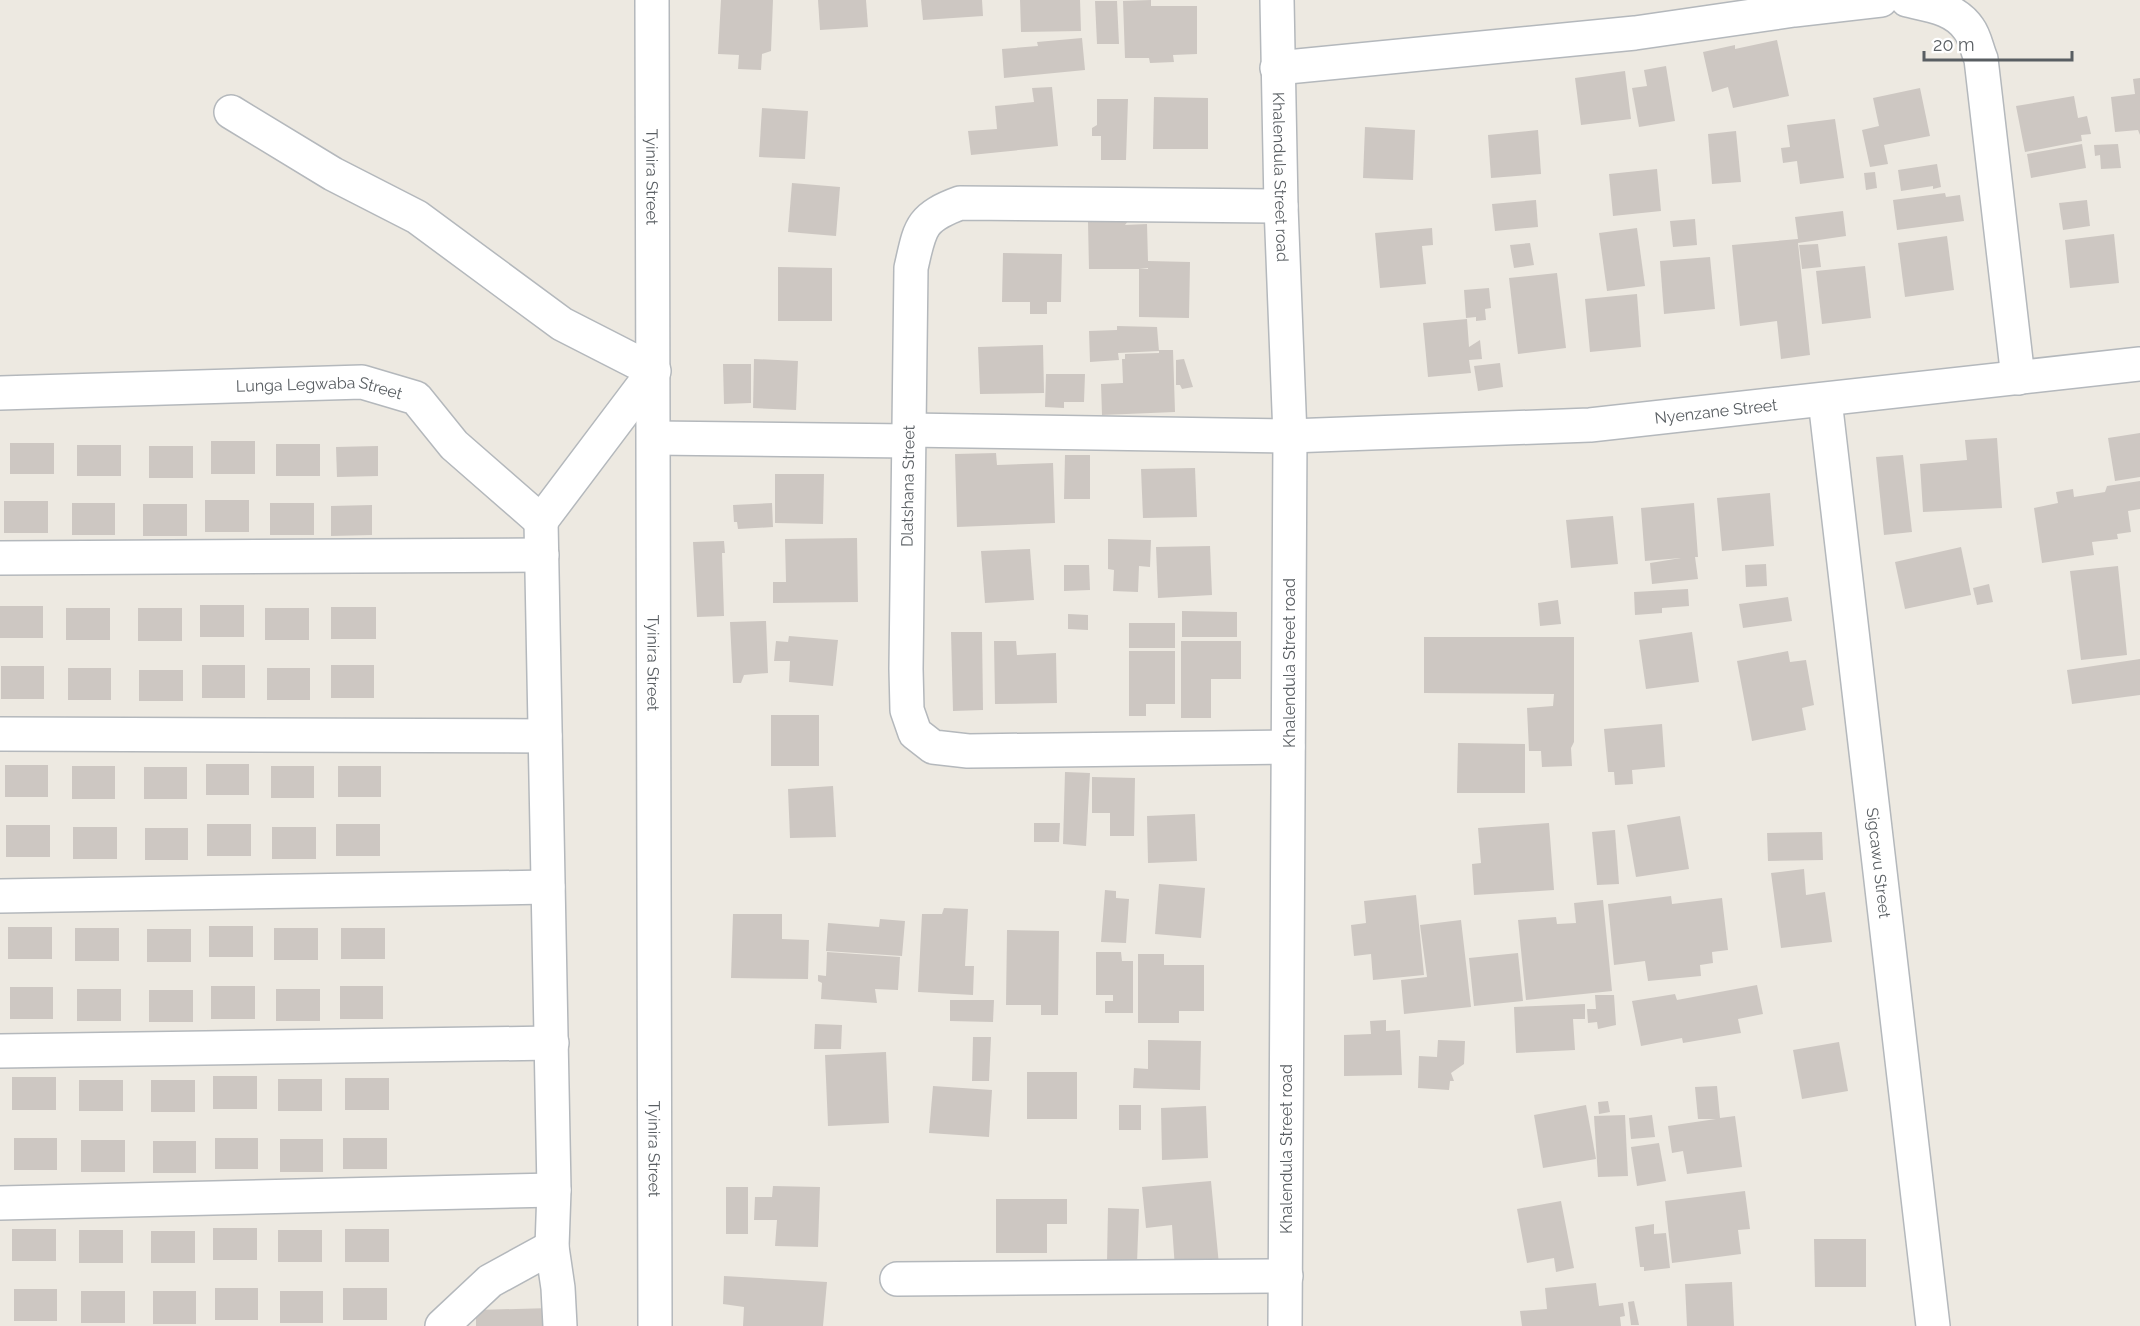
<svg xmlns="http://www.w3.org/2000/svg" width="2140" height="1326" viewBox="0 0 2140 1326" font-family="Raleway,sans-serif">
<rect width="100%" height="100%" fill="#ede9e1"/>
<g fill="#cdc7c2">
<path d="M721 0H773L771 51 762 54 761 70 738 69 739 55 718 54Z"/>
<path d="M818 0H866L868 27 820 30Z"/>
<path d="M921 0H982L983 16 923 20Z"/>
<path d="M1020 0H1080L1081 31 1021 32Z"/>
<path d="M1151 0V6H1197V54L1173 55 1174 62 1150 63 1149 58H1125L1123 1Z"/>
<path d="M1095 1H1117L1119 44H1097Z"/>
<path d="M1082 38 1085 70 1004 78 1002 49 1038 46 1037 42Z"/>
<path d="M1777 40 1789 96 1733 108 1728 87 1712 92 1703 52 1735 45V49Z"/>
<path d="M1666 66 1675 121 1639 127 1632 88 1647 86 1644 70Z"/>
<path d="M1625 71 1631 119 1581 125 1575 78Z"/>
<path d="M2140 78V135L2138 130 2115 132 2111 97 2135 94 2133 79Z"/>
<path d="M1052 87 1058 146 971 155 968 131 997 129 995 106 1034 102 1032 88Z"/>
<path d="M1920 88 1930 136 1884 145 1888 164 1870 167 1862 130 1879 126 1873 98Z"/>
<path d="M2074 96 2078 118 2087 116 2091 134 2081 135 2082 141 2025 152 2016 106Z"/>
<path d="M1154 97 1208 98V149H1153Z"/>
<path d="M1097 99H1128L1126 160H1101V136H1092V128L1097 125Z"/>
<path d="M762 108 808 111 805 159 759 157Z"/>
<path d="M1835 119 1844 178 1800 184 1797 161 1783 163 1781 148 1790 147 1787 125Z"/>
<path d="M1365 127 1415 130 1413 180 1363 178Z"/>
<path d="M1538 130 1541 174 1491 178 1488 135Z"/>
<path d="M1736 131 1741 182 1712 184 1708 134Z"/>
<path d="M2082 144 2086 168 2031 178 2027 154Z"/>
<path d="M2118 144 2121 168 2101 169 2100 155 2095 156 2094 145Z"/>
<path d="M1937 164 1941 187 1933 189V186L1901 191 1898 170Z"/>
<path d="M1657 169 1661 211 1613 216 1609 174Z"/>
<path d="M1875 172 1877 188 1866 190 1864 173Z"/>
<path d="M792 183 840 187 836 236 788 232Z"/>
<path d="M1945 193 1946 197 1960 195 1964 221 1897 230 1893 200Z"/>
<path d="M1536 200 1538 227 1495 231 1492 204Z"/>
<path d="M2087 200 2090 226 2063 230 2059 203Z"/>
<path d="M1843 211 1846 236 1798 243 1810 355 1781 359 1777 321 1740 326 1732 245 1798 239 1795 217Z"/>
<path d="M1695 219 1697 245 1673 247 1670 221Z"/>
<path d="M1128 221 1125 225 1147 224 1148 261 1190 262 1189 318 1139 317V269H1148V268L1139 269H1089L1088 222Z"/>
<path d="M1432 228 1433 245 1422 246 1426 284 1380 288 1375 233Z"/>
<path d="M1637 228 1645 286 1607 291 1599 233Z"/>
<path d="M2114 234 2119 283 2070 288 2065 240Z"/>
<path d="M1947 236 1954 290 1905 297 1898 243Z"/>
<path d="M1530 243 1534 265 1514 268 1510 245Z"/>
<path d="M1818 244 1821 267 1802 269 1799 245Z"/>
<path d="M1003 253 1062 254 1061 302H1047V314H1030V302H1002Z"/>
<path d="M1710 257 1715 309 1664 314 1660 261Z"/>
<path d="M1865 266 1871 318 1822 324 1816 271Z"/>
<path d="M778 267 832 268V321H778Z"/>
<path d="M1557 273 1566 348 1518 354 1509 278Z"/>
<path d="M1489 288 1491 308 1485 309 1486 320 1476 321V317L1466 318 1464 290Z"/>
<path d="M1637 294 1641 347 1590 352 1585 299Z"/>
<path d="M1467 319 1469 347 1480 340 1482 359 1469 360 1471 373 1428 377 1423 323Z"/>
<path d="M1117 326 1157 327 1159 351 1118 353 1119 360 1090 362 1089 331 1117 330Z"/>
<path d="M1043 345 1044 393 980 394 978 347Z"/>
<path d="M1159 350H1173L1175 412 1102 415 1101 384 1123 383 1122 359H1125V354L1159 353Z"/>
<path d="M754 359 798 361 796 410 753 408Z"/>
<path d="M1184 359 1193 387 1182 389 1180 385H1176V360Z"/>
<path d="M1500 363 1503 387 1478 391 1474 366Z"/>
<path d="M723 364H751V403L724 404Z"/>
<path d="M1046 374H1085L1084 402H1064V408L1045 407Z"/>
<path d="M2140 433V477L2115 481 2108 438Z"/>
<path d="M1997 438 2002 508 1923 512 1920 464 1967 460 1965 440Z"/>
<rect x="211" y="441" width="44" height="33"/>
<rect x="10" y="443" width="44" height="31"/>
<rect x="276" y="444" width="44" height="32"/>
<rect x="77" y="445" width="44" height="31"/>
<rect x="149" y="446" width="44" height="32"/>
<path d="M378 446V476L337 477 336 447Z"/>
<path d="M996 453 997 465 1053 463 1055 523 957 527 955 454Z"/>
<path d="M1065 455H1090V499H1064Z"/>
<path d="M1903 455 1912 532 1884 535 1876 457Z"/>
<path d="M1195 468 1197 517 1143 518 1141 469Z"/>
<path d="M775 474H824L823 524 775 523Z"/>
<path d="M2140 481V509L2128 511 2131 532 2117 534 2118 539 2092 542 2094 555 2042 563 2034 508 2058 503 2056 492 2073 489 2074 497 2105 492 2107 486Z"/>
<path d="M1770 493 1774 546 1722 551 1717 498Z"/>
<rect x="205" y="500" width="44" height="32"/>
<rect x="4" y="501" width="44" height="32"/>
<rect x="72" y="503" width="43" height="32"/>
<rect x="270" y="503" width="44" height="32"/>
<path d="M772 503 773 527 738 529 737 522H734L733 505Z"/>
<path d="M1694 503 1698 557H1695L1698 579 1652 584 1650 563 1681 558 1645 561 1641 508Z"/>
<rect x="143" y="504" width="44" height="32"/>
<path d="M372 505V535L331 536V506Z"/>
<path d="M1613 516 1618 564 1571 568 1566 520Z"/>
<path d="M857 538 858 602 773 603V582H786L785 539Z"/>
<path d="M1108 539 1151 540 1150 567 1139 566 1138 592 1113 591 1114 570 1108 569Z"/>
<path d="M724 541 725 553H722L724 616 697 617 693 542Z"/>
<path d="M1210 546 1212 595 1158 598 1156 547Z"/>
<path d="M1961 547 1971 595 1905 609 1895 562Z"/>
<path d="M1030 549 1034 600 985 603 981 551Z"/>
<path d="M1766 564 1767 586 1746 587 1745 565Z"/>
<path d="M1064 565H1089L1090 590 1064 591Z"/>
<path d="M2118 566 2127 655 2081 660 2070 571Z"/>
<path d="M1989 584 1993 602 1977 605 1973 588Z"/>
<path d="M1688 589 1689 606 1662 608V613L1635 615 1634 592Z"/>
<path d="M1788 597 1792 621 1743 628 1739 604Z"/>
<path d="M1558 600 1561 624 1540 626 1538 603Z"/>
<rect x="200" y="605" width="44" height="32"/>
<rect x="0" y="606" width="43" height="32"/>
<rect x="331" y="607" width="45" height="32"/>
<rect x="66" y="608" width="44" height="32"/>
<rect x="138" y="608" width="44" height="33"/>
<rect x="265" y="608" width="44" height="32"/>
<path d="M1182 611 1237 612V637H1182Z"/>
<path d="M1068 614 1088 615V630L1068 629Z"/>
<path d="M766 621 768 673 744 675 741 683H733L730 622Z"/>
<rect x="1129" y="623" width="46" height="25"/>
<path d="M951 632H982L983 710 953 711Z"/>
<path d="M1692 632 1699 682 1646 689 1639 640Z"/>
<path d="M789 636 838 640 833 686 789 682 790 661H774L776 641 788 642Z"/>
<path d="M1424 637H1574V742L1571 748 1572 766 1542 767 1541 751H1529L1527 708 1553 706 1554 694 1424 693Z"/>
<path d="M994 641H1016L1017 655 1056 653 1057 703 995 704Z"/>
<path d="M1181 641H1241V679H1211V718H1181Z"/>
<path d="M1129 651H1175V704H1146V716H1129Z"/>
<path d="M1788 651 1790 662 1806 660 1814 705 1802 708 1806 730 1752 741 1737 661Z"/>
<path d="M2140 659V695L2072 704 2067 670Z"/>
<rect x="202" y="665" width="43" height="33"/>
<rect x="331" y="665" width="43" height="33"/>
<rect x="1" y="666" width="43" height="33"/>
<rect x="68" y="668" width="43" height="32"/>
<rect x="267" y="668" width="43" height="32"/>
<rect x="139" y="670" width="44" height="31"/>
<rect x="771" y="715" width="48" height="51"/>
<path d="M1662 724 1665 767 1632 770 1633 784 1615 785 1614 772H1608L1604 729Z"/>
<path d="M1458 743 1525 744V793H1457Z"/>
<rect x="206" y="764" width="43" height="31"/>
<rect x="5" y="765" width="43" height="32"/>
<rect x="72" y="766" width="43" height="33"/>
<rect x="271" y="766" width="43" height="32"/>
<rect x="338" y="766" width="43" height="31"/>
<rect x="144" y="767" width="43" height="32"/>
<path d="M1065 772 1090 773 1086 846 1063 844Z"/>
<path d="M1092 777 1135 778 1134 836H1110V813H1092Z"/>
<path d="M833 786 836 837 790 838 788 789Z"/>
<path d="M1195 814 1197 861 1148 863 1147 816Z"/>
<path d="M1680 816 1689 869 1636 877 1627 825Z"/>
<path d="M1034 823H1060L1059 842H1034Z"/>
<path d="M1549 823 1554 890 1474 895 1472 864 1481 863 1478 828Z"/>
<rect x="207" y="824" width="44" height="32"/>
<rect x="336" y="824" width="44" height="32"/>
<rect x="6" y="825" width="44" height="32"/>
<rect x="73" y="827" width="44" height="32"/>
<rect x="272" y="827" width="44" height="32"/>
<rect x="145" y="828" width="43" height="32"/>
<path d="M1615 830 1619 884 1597 885 1592 832Z"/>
<path d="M1822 832 1823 860 1768 861 1767 833Z"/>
<path d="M1804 869 1806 895 1825 892 1832 942 1781 948 1771 873Z"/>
<path d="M1159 884 1205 888 1201 938 1155 934Z"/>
<path d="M1105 890 1116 891V898L1129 899 1126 943 1101 942Z"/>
<path d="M1416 895 1424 975 1373 980 1371 954 1354 956 1351 925 1366 923 1364 901Z"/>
<path d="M1671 896 1672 904 1722 898 1728 950 1712 952 1713 963 1700 965 1701 976 1648 981 1645 961 1614 965 1608 904Z"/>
<path d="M1603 900 1612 991 1526 1000 1518 920 1556 917 1557 924 1576 923 1574 903Z"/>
<path d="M944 908 968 909 965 966H974L973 995 918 992 922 914H942Z"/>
<path d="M733 914H782V939L809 940 808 979 731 978Z"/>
<path d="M880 919 905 921 902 956 826 951 828 923 879 927Z"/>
<path d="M1461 920 1471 1007 1404 1014 1401 980 1427 977 1420 925Z"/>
<rect x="209" y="926" width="44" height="31"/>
<rect x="8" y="927" width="44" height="32"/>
<rect x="75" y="928" width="44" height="33"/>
<rect x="274" y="928" width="44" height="32"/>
<rect x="341" y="928" width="44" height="31"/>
<rect x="147" y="929" width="44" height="33"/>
<path d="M1007 930 1059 931 1058 1015H1041V1005H1006Z"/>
<path d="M827 952 900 957 898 990 875 989 877 1003 821 999 822 983 818 981V975L826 976Z"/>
<path d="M1096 952H1121L1122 961H1133V1013H1105V1001H1113V995H1096Z"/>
<path d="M1518 953 1523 1001 1474 1006 1469 958Z"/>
<path d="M1138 954H1164V965H1204V1011H1179V1023H1138Z"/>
<path d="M1757 985 1763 1014 1738 1019 1741 1033 1683 1043 1682 1038 1641 1046 1632 1001 1675 994 1677 1000Z"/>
<rect x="211" y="986" width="44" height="33"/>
<rect x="340" y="986" width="43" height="33"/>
<rect x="10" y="987" width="43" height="32"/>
<rect x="77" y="989" width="44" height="32"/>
<rect x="276" y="989" width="44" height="32"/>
<rect x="149" y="990" width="44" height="32"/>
<path d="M1595 995H1614L1616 1025 1598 1029 1597 1022 1588 1023 1587 1009H1596Z"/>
<path d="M950 1000H994L993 1022 950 1021Z"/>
<path d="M1585 1004V1019H1573L1575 1050 1516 1053 1514 1007Z"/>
<path d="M1386 1020V1031L1400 1030 1402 1075 1344 1076V1035L1371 1034 1370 1021Z"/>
<path d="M815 1024 842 1025 841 1049H814Z"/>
<path d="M973 1037H991L989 1081H972Z"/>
<path d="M1148 1040 1201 1041 1200 1090 1133 1088 1134 1068 1148 1069Z"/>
<path d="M1438 1040 1465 1041 1464 1064 1451 1073 1454 1081H1450L1449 1090 1418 1088 1419 1056 1437 1057Z"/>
<path d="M1839 1042 1848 1091 1802 1099 1793 1050Z"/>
<path d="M886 1052 889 1123 828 1126 825 1055Z"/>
<rect x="1027" y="1072" width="50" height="47"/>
<rect x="213" y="1076" width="44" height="33"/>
<rect x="12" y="1077" width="44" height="33"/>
<rect x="345" y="1078" width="44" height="32"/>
<rect x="278" y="1079" width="44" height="32"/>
<rect x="79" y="1080" width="44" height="31"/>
<rect x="151" y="1080" width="44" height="32"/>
<path d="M933 1086 992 1090 989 1137 929 1133Z"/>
<path d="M1717 1086 1720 1118 1735 1116 1742 1167 1687 1174 1683 1151 1672 1153 1668 1126 1716 1119H1698L1695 1087Z"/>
<path d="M1608 1101 1610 1112 1599 1114 1598 1102Z"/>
<rect x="1119" y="1105" width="22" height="25"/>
<path d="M1586 1105 1596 1159 1543 1168 1534 1115Z"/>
<path d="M1206 1106 1208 1158 1162 1160 1161 1108Z"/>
<path d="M1625 1115 1628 1176 1598 1177 1594 1116Z"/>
<path d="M1652 1115 1655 1137 1631 1139 1629 1118Z"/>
<rect x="14" y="1138" width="43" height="32"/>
<rect x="215" y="1138" width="43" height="31"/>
<rect x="343" y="1138" width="44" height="31"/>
<rect x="280" y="1139" width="43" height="33"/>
<rect x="81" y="1140" width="44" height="32"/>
<rect x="153" y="1141" width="43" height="32"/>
<path d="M1659 1143 1666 1181 1637 1186 1631 1147Z"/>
<path d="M1211 1181 1219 1265 1175 1269 1172 1225 1146 1228 1142 1187Z"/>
<path d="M773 1186 820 1187 818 1247 775 1246 777 1220H754L755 1197H772Z"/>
<rect x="726" y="1187" width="22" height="47"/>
<path d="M1745 1191 1750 1229 1738 1230 1741 1254 1672 1263 1665 1201Z"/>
<path d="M996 1199H1067V1224H1047V1253H996Z"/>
<path d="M1561 1201 1574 1268 1556 1272 1554 1258 1527 1263 1517 1209Z"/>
<path d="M1108 1208 1139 1209 1137 1263H1107Z"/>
<path d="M1654 1224V1234L1666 1233 1670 1268 1644 1271V1267H1640L1635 1227Z"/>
<rect x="213" y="1228" width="44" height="32"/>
<rect x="12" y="1229" width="44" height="32"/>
<rect x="345" y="1229" width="44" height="33"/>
<rect x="79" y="1230" width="44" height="33"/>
<rect x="278" y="1230" width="44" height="32"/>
<rect x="151" y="1231" width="44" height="32"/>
<path d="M1814 1239H1866V1287H1815Z"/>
<path d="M724 1276 827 1282 823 1326H743L744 1307 723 1304Z"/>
<path d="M1732 1282 1734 1326H1687L1685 1284Z"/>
<path d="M1596 1283 1599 1306 1623 1303 1625 1316 1620 1317 1621 1326H1522L1520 1311 1547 1309 1545 1288Z"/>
<rect x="215" y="1288" width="43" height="32"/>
<rect x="343" y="1288" width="44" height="32"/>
<rect x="14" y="1289" width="43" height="32"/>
<rect x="81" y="1291" width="44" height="32"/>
<rect x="153" y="1291" width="43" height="33"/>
<rect x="280" y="1291" width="43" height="32"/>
<path d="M1634 1301 1639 1325H1631L1628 1302Z"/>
<path d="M550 1308 551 1326H476V1310Z"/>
</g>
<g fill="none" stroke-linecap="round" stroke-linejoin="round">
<defs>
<g id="minor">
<path id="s1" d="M652 0 655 1326"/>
<path id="s2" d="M1277 0 1281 206 1290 436 1285 1326"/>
<path d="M1907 0C1929 5 1955 8 1969 29 1975 37 1977 50 1981 59L2018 378"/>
<path d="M1277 68 1635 33 1794 10 1881 0"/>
<path d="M1281 206 960 203C919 218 920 229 911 268L906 669 907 710 915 733 933 747 968 751 1288 747"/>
<path id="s3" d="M0 393 362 382 416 398 454 445 541 521 654 371 562 324 417 217 333 174 231 112"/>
<path id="s4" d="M1825 400 1933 1326"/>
<path id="s5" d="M909 430 1290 436 1590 425 2140 364"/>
<path d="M654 438 909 441"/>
<path d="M541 521 554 1190 552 1247 558 1288 560 1326"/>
<path d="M0 558 542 555"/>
<path d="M0 734 545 736"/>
<path d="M0 896 548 887"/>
<path d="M0 1051 552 1043"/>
<path d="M0 1203 554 1190"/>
<path d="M897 1279 1286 1276"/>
<path d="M442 1326 490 1281 552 1247"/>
</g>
</defs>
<use href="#minor" stroke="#b4b8bc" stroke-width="36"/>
<use href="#minor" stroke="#fff" stroke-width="33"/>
</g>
<g text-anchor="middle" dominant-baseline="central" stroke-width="4.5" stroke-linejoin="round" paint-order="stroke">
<g font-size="16" fill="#595e62" stroke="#fff">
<text stroke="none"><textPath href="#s1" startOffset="177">Tyinira Street</textPath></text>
<text stroke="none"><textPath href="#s2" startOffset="177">Khalendula Street road</textPath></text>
<text stroke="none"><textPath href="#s3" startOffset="320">Lunga Legwaba Street</textPath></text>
<text stroke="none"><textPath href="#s5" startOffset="808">Nyenzane Street</textPath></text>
<text transform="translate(908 486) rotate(-89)">Dlatshana Street</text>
<text stroke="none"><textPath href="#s1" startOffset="663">Tyinira Street</textPath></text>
<text transform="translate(1289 663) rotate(-90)">Khalendula Street road</text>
<text stroke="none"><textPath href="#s4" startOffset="466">Sigcawu Street</textPath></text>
<text stroke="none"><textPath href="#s1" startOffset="1149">Tyinira Street</textPath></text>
<text transform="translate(1286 1149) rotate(-90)">Khalendula Street road</text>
</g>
</g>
<path d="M1924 51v9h148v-9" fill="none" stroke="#595e62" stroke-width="3"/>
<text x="1933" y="51" font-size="18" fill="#595e62" stroke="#ffffff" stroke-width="4.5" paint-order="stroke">20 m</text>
</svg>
